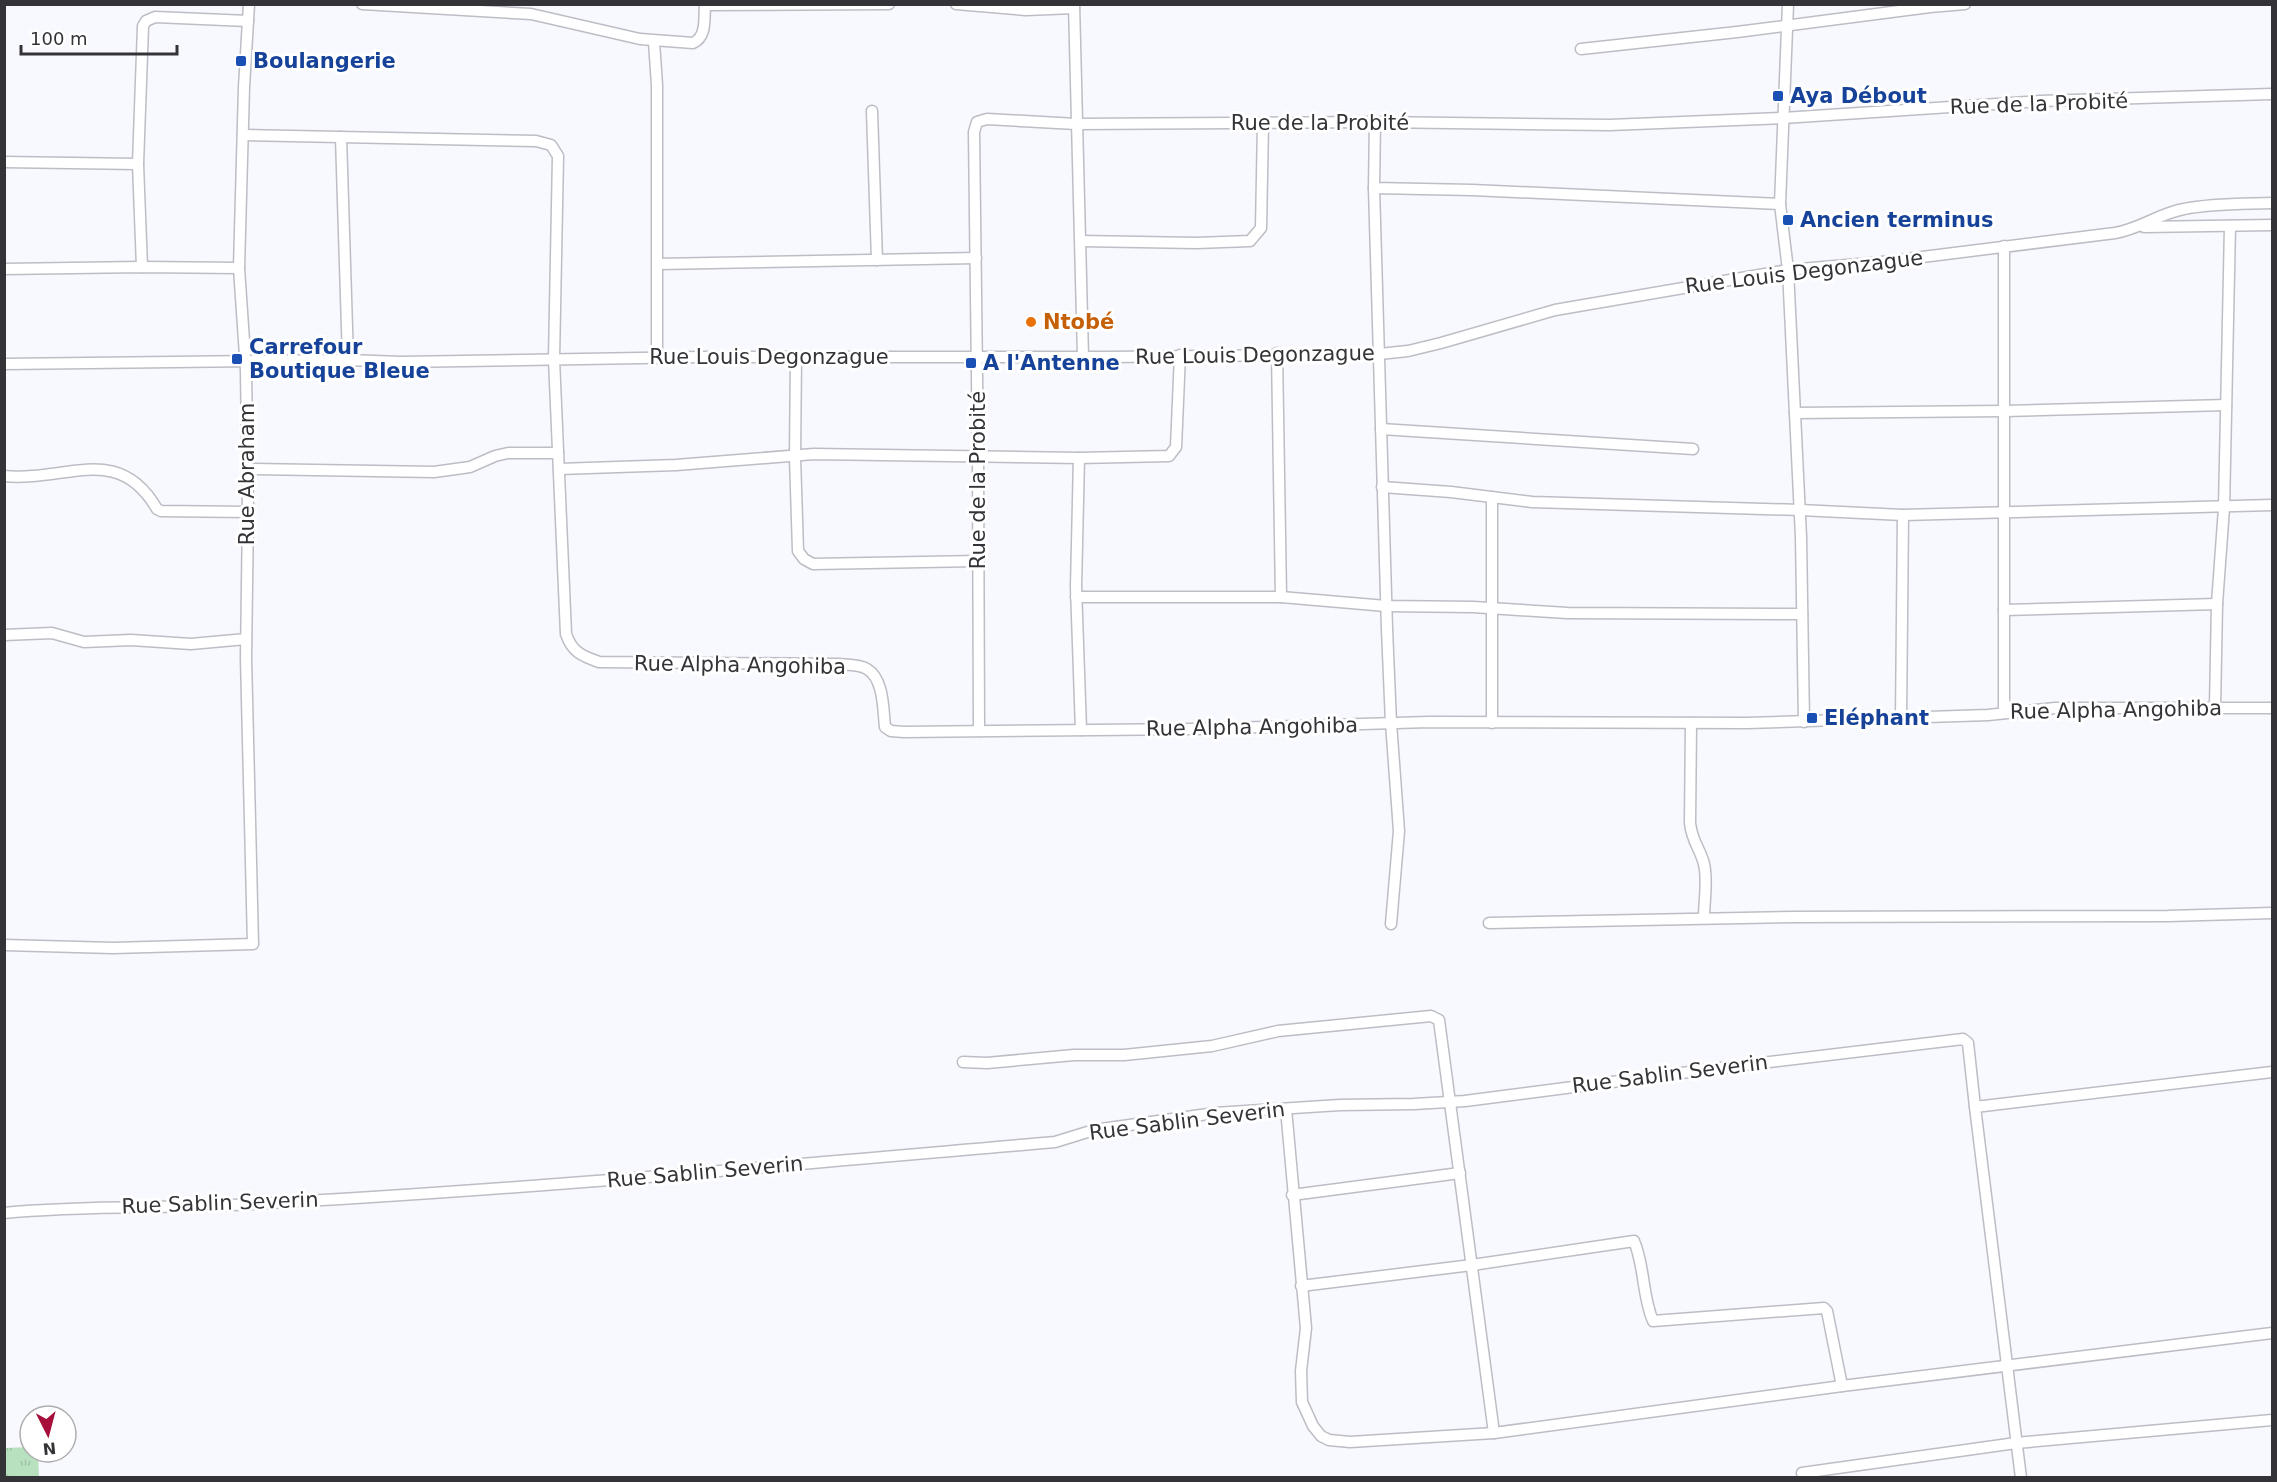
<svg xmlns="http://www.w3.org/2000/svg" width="2277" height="1482" viewBox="0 0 2277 1482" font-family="'DejaVu Sans',sans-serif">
<defs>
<pattern id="grass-tufts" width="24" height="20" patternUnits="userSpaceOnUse" patternTransform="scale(1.5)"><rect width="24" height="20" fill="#b8e1bf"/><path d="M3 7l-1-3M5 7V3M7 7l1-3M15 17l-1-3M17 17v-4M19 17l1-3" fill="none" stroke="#9fc2a5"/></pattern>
</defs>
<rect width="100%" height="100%" fill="#f8f8ff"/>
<path fill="url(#grass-tufts)" d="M30 1447V1452H38L39 1477H5V1448Z"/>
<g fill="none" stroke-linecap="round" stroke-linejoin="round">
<defs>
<g id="minor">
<path d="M362 4 531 14 640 39 693 43C707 37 704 18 705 4"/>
<path d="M956 4 1026 10 1074 8"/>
<path d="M1074 4 1083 357"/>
<path d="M1788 4 1780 204 1788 270 1801 537 1804 722"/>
<path d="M705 5 889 4"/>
<path d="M654 42 657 85V357"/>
<path d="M1581 49 1737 32 1930 7 1965 4"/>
<path d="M872 111 877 260"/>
<path d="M1375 122 1374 188 1472 190 1780 204"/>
<path d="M243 135 536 141 551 145 558 156 554 359 566 634C572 652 582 656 599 662L838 664C846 665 859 664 867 669 884 679 883 709 885 727L891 731 904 732 1195 729 1429 722 1747 723 1988 715 2055 708H2272"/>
<path d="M341 137 348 360"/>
<path d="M4 162 138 164"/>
<path d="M1374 188 1387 629 1391 723 1399 831 1391 924"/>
<path d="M2144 227 2272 225"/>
<path d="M1081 241 1196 243 1250 241 1261 228 1263 124"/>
<path d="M2004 246V713"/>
<path d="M658 264 976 258"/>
<path d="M142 267 138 164 143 26 146 21 155 17 248 21"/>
<path d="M4 269 142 267 239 268"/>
<path d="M1277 353 1281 597"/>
<path d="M796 356 795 457 798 551 804 559 813 564 978 561"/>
<path d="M4 364 348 360 401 362 700 357H1110L1379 354 1408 351 1441 343 1555 310 1788 270 1882 262 2115 233C2140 229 2160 213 2184 209 2213 203 2244 204 2272 203"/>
<path d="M1795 413 2004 411 2226 405"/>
<path d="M1381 429 1693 449"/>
<path d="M1079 458 1076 587 1081 730"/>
<path d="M248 469 434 472 470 467 495 456 508 453H558"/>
<path d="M559 469 676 465 814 454 1079 458 1169 456 1176 447 1180 355"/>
<path d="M4 476C67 482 118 442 157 509L161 511 248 512"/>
<path d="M1382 487 1451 492 1532 502 1800 510 1903 515 2272 505"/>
<path d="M1492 497V723"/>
<path d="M1076 597H1281L1386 606 1473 607 1567 613 1802 614"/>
<path d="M2004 610 2217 604"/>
<path d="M4 635 52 633 84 642 131 640 191 644 246 639"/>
<path d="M2215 707 2217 604 2224 508 2230 226"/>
<path d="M1901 719 1903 515"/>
<path d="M1691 723 1690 823C1692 842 1700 848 1704 864 1708 881 1704 901 1704 918"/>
<path d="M979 731 978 457 974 132 977 122 987 119 1076 124 1375 122 1610 125 1783 118 2040 101 2272 94"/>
<path d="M1489 923 1794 917 2168 916 2272 913"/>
<path d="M4 945 113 948 253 944 246 658 248 512 246 370 239 268 244 87 249 4"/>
<path d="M963 1062 987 1063 1074 1055H1124L1212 1046 1278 1031 1431 1016 1439 1020 1494 1433"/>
<path d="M1975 1107 2021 1478"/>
<path d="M1286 1109 1306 1328 1301 1371 1302 1402 1313 1426 1321 1436 1329 1440 1350 1442 1494 1433 1842 1386 2272 1333"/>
<path d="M1292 1195 1460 1173"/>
<path d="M4 1213C87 1205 170 1209 253 1204 521 1190 788 1165 1055 1142L1094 1130 1215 1113 1340 1105 1414 1104 1465 1101 1736 1066 1963 1039 1968 1043 1975 1107 2272 1072"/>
<path d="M1301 1286 1472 1265 1634 1241C1645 1267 1642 1296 1653 1321L1824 1308 1827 1311 1842 1386"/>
<path d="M1802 1473 2016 1443 2272 1420"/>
</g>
</defs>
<use href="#minor" stroke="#bdbdc5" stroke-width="13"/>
<use href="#minor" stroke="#fff" stroke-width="10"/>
</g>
<g fill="#1a4fb4" stroke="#fff" stroke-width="2">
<rect x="235" y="55" width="12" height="12" rx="3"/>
<rect x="1772" y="90" width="12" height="12" rx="3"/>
<rect x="1782" y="214" width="12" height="12" rx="3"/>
<rect x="231" y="353" width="12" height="12" rx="3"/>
<rect x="965" y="357" width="12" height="12" rx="3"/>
<rect x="1806" y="712" width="12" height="12" rx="3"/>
</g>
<circle fill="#e8710a" stroke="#fff" stroke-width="2" cx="1031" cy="322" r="6"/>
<g text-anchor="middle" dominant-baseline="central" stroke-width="6" stroke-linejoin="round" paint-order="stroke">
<g font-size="21" font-weight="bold" fill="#164399" stroke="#fff" text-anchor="start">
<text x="253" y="61">Boulangerie</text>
<text x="1790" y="96">Aya Débout</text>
<text x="1800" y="220">Ancien terminus</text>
<text x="249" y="347">Carrefour<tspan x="249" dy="24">Boutique Bleue</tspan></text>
<text x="983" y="363">A l'Antenne</text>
<text x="1824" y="718">Eléphant</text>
</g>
<g font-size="21" fill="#343438" stroke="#fff">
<text transform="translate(2039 104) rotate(-2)">Rue de la Probité</text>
<text x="1320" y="123">Rue de la Probité</text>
<text transform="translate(1804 272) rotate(-7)">Rue Louis Degonzague</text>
<text transform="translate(1255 355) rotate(-1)">Rue Louis Degonzague</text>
<text x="769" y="357">Rue Louis Degonzague</text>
<text transform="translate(247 474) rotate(-90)">Rue Abraham</text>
<text transform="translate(978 480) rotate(-90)">Rue de la Probité</text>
<text transform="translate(740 665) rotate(1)">Rue Alpha Angohiba</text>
<text transform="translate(2116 710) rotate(-1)">Rue Alpha Angohiba</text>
<text transform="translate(1252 727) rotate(-1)">Rue Alpha Angohiba</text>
<text transform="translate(1670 1074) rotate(-7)">Rue Sablin Severin</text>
<text transform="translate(1187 1121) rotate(-7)">Rue Sablin Severin</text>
<text transform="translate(705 1172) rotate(-5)">Rue Sablin Severin</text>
<text transform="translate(220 1203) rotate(-2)">Rue Sablin Severin</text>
</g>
<g font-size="21" font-weight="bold" fill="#c56008" stroke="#fff" text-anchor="start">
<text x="1043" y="322">Ntobé</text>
</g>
</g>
<rect width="2277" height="1482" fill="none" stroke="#343438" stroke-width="12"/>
<g transform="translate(48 1434) rotate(174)"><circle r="28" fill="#ffffff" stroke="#aeaeaf" stroke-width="1.5"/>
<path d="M0-4.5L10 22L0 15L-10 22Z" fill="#a70e39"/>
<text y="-9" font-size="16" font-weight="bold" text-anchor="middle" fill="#343438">N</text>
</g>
<path d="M21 45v9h156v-9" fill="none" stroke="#343438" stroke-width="3"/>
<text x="30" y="45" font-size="18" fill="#343438" stroke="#ffffff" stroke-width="4.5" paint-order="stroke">100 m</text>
</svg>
